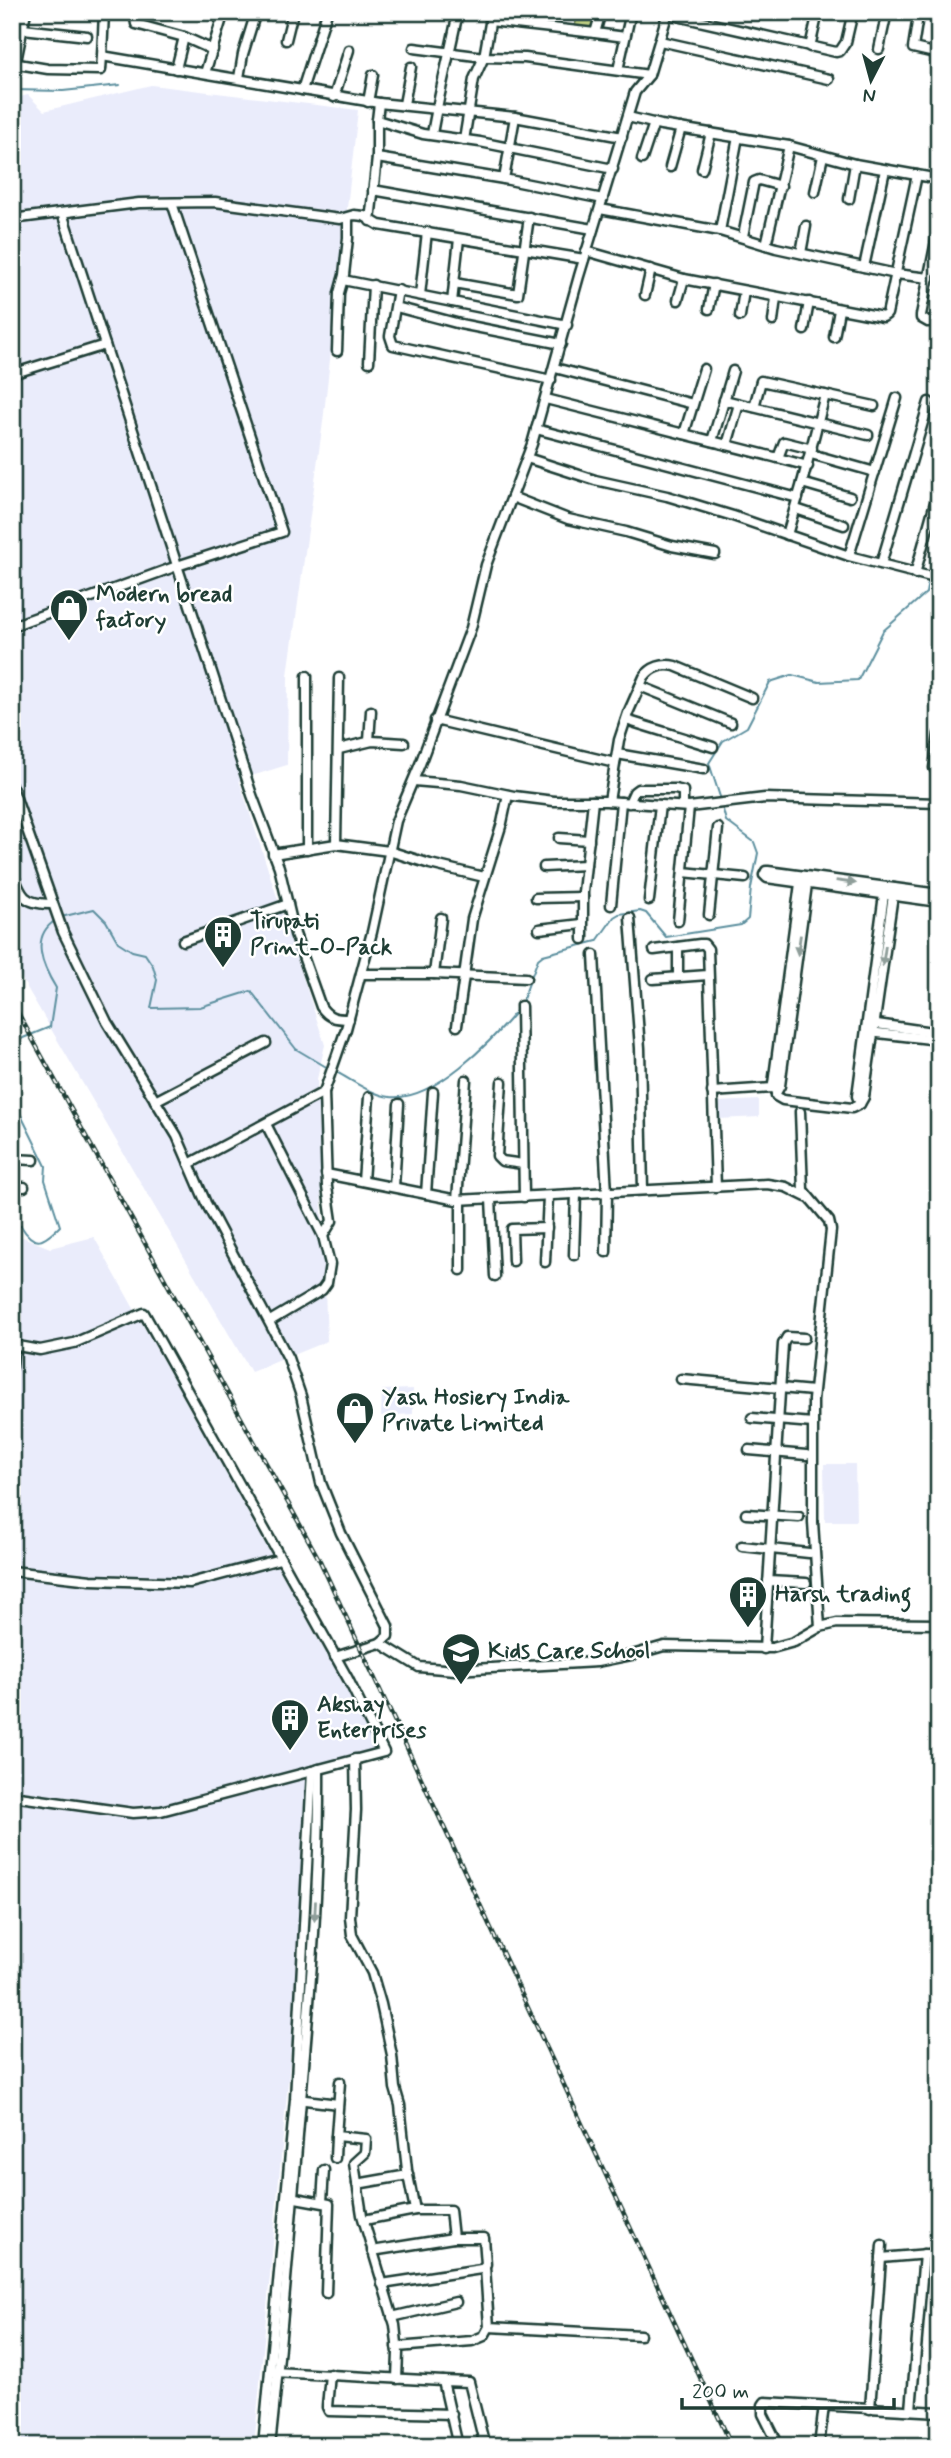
<svg xmlns="http://www.w3.org/2000/svg" width="951" height="2458" viewBox="0 0 951 2458" font-family="Mynerve,sans-serif">
<rect width="100%" height="100%" fill="#fff"/>
<filter id="ink" filterUnits="userSpaceOnUse"><feTurbulence type="fractalNoise" baseFrequency=".0143" numOctaves="2"/><feDisplacementMap in="SourceGraphic" scale="14" xChannelSelector="R" yChannelSelector="G"/><feConvolveMatrix kernelMatrix="1 2 1 2 8 2 1 2 1" color-interpolation-filters="sRGB"/></filter>
<g filter="url(#ink)">
<g fill="#eaecfb">
<path d="M151 85 358 110 323 422 288 675 287 765 239 780 325 1045 317 1079 327 1341 251 1372 12 962V99L28 95 44 111Z"/>
<path d="M759 1100V1117L718 1119V1102Z"/>
<path d="M15 1234 50 1248 94 1237 380 1750 311 1769 293 2029 254 2446H12V1237Z"/>
<path d="M413 1389V1414L381 1416 382 1390Z"/>
<path d="M824 1464H855L856 1521H825Z"/>
</g>
<path fill="#c2d185" stroke="#70875c" stroke-width="2" d="M578 12H598L595 31 574 29Z"/>
<g fill="none" stroke-linecap="round" stroke-linejoin="round">
<g stroke="#5d909f" stroke-width="2">
<path d="M12 90 63 91 120 85"/>
<path d="M930 572 939 539"/>
<path d="M721 800 709 763 723 741 747 727 770 682 792 675 819 682 858 680 883 631 926 593 928 581"/>
<path d="M61 917 94 909 106 921 118 942 132 951 145 954 153 966 157 980 151 1008 200 1007 251 991 296 1049 328 1068"/>
<path d="M522 1002 538 959 543 955 597 941 614 917 619 914 640 911 646 913 666 937 741 925 748 919 751 888 758 853 754 842 726 821 722 806"/>
<path d="M12 1046 23 1038 50 1027 56 988C43 967 29 937 56 920"/>
<path d="M336 1072C352 1080 372 1095 390 1097 433 1102 492 1041 517 1010"/>
<path d="M12 1097 46 1166 45 1180 60 1226C44 1242 35 1249 21 1226H12"/>
</g>
<defs>
<g id="minor">
<path d="M134 12 136 24 184 37 213 50"/>
<path d="M794 12 817 17"/>
<path d="M904 12 918 16 913 48 939 54"/>
<path d="M668 14 836 52 840 51 846 42 853 12"/>
<path d="M490 21 595 33 601 12"/>
<path d="M12 25 23 29 87 36"/>
<path d="M595 33 625 37"/>
<path d="M286 40 293 12"/>
<path d="M660 41 829 79"/>
<path d="M810 47 818 12"/>
<path d="M414 48 484 57 525 58 649 75"/>
<path d="M879 49 887 12"/>
<path d="M102 56 104 12"/>
<path d="M12 63 48 69 99 70H101L102 56 379 103 377 120 423 134 480 142 613 169"/>
<path d="M176 69 184 37"/>
<path d="M618 70 631 12"/>
<path d="M205 73 224 12"/>
<path d="M239 78 243 54 256 12"/>
<path d="M12 81 26 12"/>
<path d="M302 90 327 12"/>
<path d="M334 97 349 50"/>
<path d="M368 102 373 75"/>
<path d="M379 103 515 117"/>
<path d="M404 104 411 67"/>
<path d="M628 117 661 125 789 146 855 164 939 179"/>
<path d="M377 120V158L504 179"/>
<path d="M432 134C439 93 450 53 458 12"/>
<path d="M464 140 474 79 484 57 492 12"/>
<path d="M642 159 654 123"/>
<path d="M670 167 681 128"/>
<path d="M702 169 711 133"/>
<path d="M373 190 593 229"/>
<path d="M815 192 823 156"/>
<path d="M603 199 504 179 515 117 622 137"/>
<path d="M849 199 855 164"/>
<path d="M600 209 720 231 776 248 896 274 929 278"/>
<path d="M62 213 252 795 279 867 295 934 321 1007C329 1018 335 1019 349 1019"/>
<path d="M12 219 139 203 215 202 340 219 354 215 364 216 379 225 584 259"/>
<path d="M370 221 377 158"/>
<path d="M939 226 921 315V318L928 322 939 320"/>
<path d="M720 231 738 137"/>
<path d="M743 236 754 182 759 180 781 186"/>
<path d="M766 245 789 146"/>
<path d="M586 251 684 279 883 317 887 314 917 175"/>
<path d="M801 253 806 226"/>
<path d="M864 267 885 170"/>
<path d="M343 280 567 325"/>
<path d="M454 283 518 294 529 217"/>
<path d="M398 290 390 336 393 345 551 380"/>
<path d="M420 295 427 232"/>
<path d="M645 295 651 269"/>
<path d="M678 300 684 279"/>
<path d="M452 302 459 239"/>
<path d="M396 307 460 324 561 344"/>
<path d="M709 309 714 284"/>
<path d="M740 316 744 291"/>
<path d="M773 321 776 298"/>
<path d="M804 330 809 302"/>
<path d="M834 337 839 310"/>
<path d="M337 351 339 293 344 275 348 238V219"/>
<path d="M369 362 373 285"/>
<path d="M555 368 693 404"/>
<path d="M12 374 105 345"/>
<path d="M546 399 778 458 784 442 812 449"/>
<path d="M724 400 868 435"/>
<path d="M754 407 761 381 874 406"/>
<path d="M536 429 798 498"/>
<path d="M684 434 704 369"/>
<path d="M712 441 733 371"/>
<path d="M727 445 739 404"/>
<path d="M811 454 875 472"/>
<path d="M527 458 595 480 667 496 733 516 849 556 939 579"/>
<path d="M778 458 808 466"/>
<path d="M802 483 825 395"/>
<path d="M512 497 568 519 626 532 672 546 715 554"/>
<path d="M796 509 844 525"/>
<path d="M787 535 802 483 850 497"/>
<path d="M849 556 897 398"/>
<path d="M881 564 929 402"/>
<path d="M915 574 939 488"/>
<path d="M12 626 177 566 282 532 172 203"/>
<path d="M307 676V849"/>
<path d="M640 686 731 723"/>
<path d="M435 720 615 763"/>
<path d="M626 720 713 747"/>
<path d="M939 734 934 768 939 774"/>
<path d="M369 741 371 711"/>
<path d="M339 749 372 741 404 743"/>
<path d="M617 754 704 769"/>
<path d="M414 781 461 785 514 796 554 801H606L689 807 765 798 939 803"/>
<path d="M12 787 63 932 107 1022 177 1136 206 1203 288 1358 301 1396 321 1483 341 1533 388 1626V1636L380 1643 335 1657"/>
<path d="M609 801 619 740 628 713 644 677C651 667 663 663 675 666L752 698"/>
<path d="M629 803 634 792 638 789H675L683 791V806"/>
<path d="M559 838 589 840"/>
<path d="M336 844 339 678"/>
<path d="M273 854 336 844 389 851 430 864 484 877"/>
<path d="M544 867 586 865"/>
<path d="M12 871C21 895 23 904 51 904"/>
<path d="M683 872 745 878"/>
<path d="M801 876 773 1084 776 1093 780 1086 808 877"/>
<path d="M885 887 857 1096 860 1104 864 1097 894 888"/>
<path d="M939 894 768 871H766L764 875 767 878 939 902"/>
<path d="M536 898 583 897"/>
<path d="M649 900 660 805"/>
<path d="M611 905 621 802"/>
<path d="M709 915 718 828"/>
<path d="M630 918 640 1048 643 1190"/>
<path d="M678 921 689 807"/>
<path d="M539 929 582 924"/>
<path d="M583 939V892L593 801"/>
<path d="M183 941 288 904"/>
<path d="M678 947V977"/>
<path d="M654 950 700 944H704L708 949 716 1187"/>
<path d="M594 955 607 1193 606 1252"/>
<path d="M361 974H434L526 978"/>
<path d="M434 974 441 918"/>
<path d="M653 979 708 975"/>
<path d="M521 1006 524 1197"/>
<path d="M870 1023 939 1033"/>
<path d="M457 1026 472 919 502 823 508 795"/>
<path d="M869 1032 939 1040"/>
<path d="M502 1082 497 1156 502 1161 523 1164"/>
<path d="M712 1092 773 1088"/>
<path d="M776 1093V1096L783 1100 852 1108 860 1104"/>
<path d="M155 1101 266 1043"/>
<path d="M800 1112 803 1190 829 1221 831 1230 813 1400V1522L820 1627"/>
<path d="M266 1124 323 1236"/>
<path d="M12 1159 34 1160"/>
<path d="M189 1164 324 1092 346 1029 372 932 396 821 420 764 471 628 486 565 532 444 579 276 635 92 649 75 668 12"/>
<path d="M326 1174 457 1200 767 1184 786 1187 806 1197"/>
<path d="M363 1181 369 1097"/>
<path d="M12 1187H24"/>
<path d="M394 1187 399 1104"/>
<path d="M426 1194 433 1092"/>
<path d="M491 1199 495 1276"/>
<path d="M457 1200 466 1080"/>
<path d="M574 1255 576 1194"/>
<path d="M513 1261 512 1229 547 1228"/>
<path d="M545 1262 548 1196"/>
<path d="M461 1270V1200"/>
<path d="M270 1321 322 1290 327 1283 330 1264 323 1236 332 1221 327 1187 324 1092"/>
<path d="M12 1345 40 1350 74 1343 144 1313 348 1679 384 1752 161 1811 133 1813 12 1796"/>
<path d="M12 1367 14 1344"/>
<path d="M681 1379 813 1391"/>
<path d="M752 1418 813 1423"/>
<path d="M749 1450 806 1455"/>
<path d="M746 1514 799 1517"/>
<path d="M742 1546 809 1553"/>
<path d="M12 1571 91 1580 190 1583 280 1559"/>
<path d="M768 1581 806 1583"/>
<path d="M380 1643 419 1667 455 1670 597 1662 632 1655 664 1646 772 1648 794 1642 820 1627 837 1623 939 1624"/>
<path d="M764 1649 783 1344 787 1337 804 1338"/>
<path d="M355 1759 356 1810 350 1917 352 1935 372 1973 381 2004 392 2055 395 2088 400 2105 407 2170 415 2210 364 2220"/>
<path d="M340 2082 336 2136 366 2139 365 2153 354 2163 362 2215 395 2325 398 2353 397 2379"/>
<path d="M297 2099 338 2104"/>
<path d="M335 2158 336 2136"/>
<path d="M357 2184 408 2175"/>
<path d="M290 2197 329 2204 326 2293"/>
<path d="M322 2202 324 2170"/>
<path d="M372 2251 453 2238"/>
<path d="M881 2258 939 2253"/>
<path d="M485 2267 489 2327 640 2335"/>
<path d="M382 2284 481 2269 486 2264 484 2238H453L450 2210H415"/>
<path d="M392 2317 456 2302"/>
<path d="M397 2347 472 2341 484 2336 489 2327"/>
<path d="M274 2372 443 2381"/>
<path d="M330 2374 327 2407 329 2411 452 2414"/>
<path d="M870 2409 882 2245"/>
<path d="M911 2410 924 2254"/>
<path d="M263 2446 295 2099 312 1771"/>
<path d="M270 2446C282 2339 290 2231 299 2124 309 2006 320 1888 319 1769"/>
<path d="M458 2446 443 2381 469 2382 485 2446"/>
<path d="M779 2446 763 2414V2405L765 2402 939 2412"/>
<path d="M819 2446 824 2406"/>
</g>
</defs>
<use href="#minor" stroke="#1f3d34" stroke-width="13"/>
<use href="#minor" stroke="#fff" stroke-width="8"/>
<defs>
<path id="rail" d="M12 1002 320 1561 732 2446"/>
</defs>
<use href="#rail" stroke="#1f3d34" stroke-width="4.5"/>
<use href="#rail" stroke="#fff" stroke-width="2" stroke-dasharray="5" stroke-linecap="butt"/>
</g>
<defs><path id="oneway-solid" d="M-6-.8H1V-3.2L6.5 0L1 3.2V.8H-6Z" transform="scale(1.75)"/></defs>
<g fill="#8f9e9a">
<use href="#oneway-solid" transform="translate(846 882) rotate(8)"/>
<use href="#oneway-solid" transform="translate(799 945) rotate(98)"/>
<use href="#oneway-solid" transform="translate(884 956) rotate(98)"/>
<use href="#oneway-solid" transform="translate(315 1911) rotate(93)"/>
</g>
</g>
<defs>
<symbol id="shop-pin" viewBox="-11 -11 22 30"><path d="M0 17L-7.5 6A9.5 9.5 0 1 1 7.5 6Z" fill="#1f3d34" stroke="#fff"/><path d="M-5-2.5h2.3a2.7 3.5 0 0 1 5.4 0H5L5.5 6h-11ZM-1.5-2.5h3a1.5 2.3 0 0 0-3 0Z" fill="#fff"/></symbol>
<symbol id="building-pin" viewBox="-11 -11 22 30"><path d="M0 17L-7.5 6A9.5 9.5 0 1 1 7.5 6Z" fill="#1f3d34" stroke="#fff"/><path d="M-4-6H4V6H1V3H-1V6H-4ZM-2.5-4.3h1.7v1.8h-1.7ZM.8-4.3h1.7v1.8H.8ZM-2.5-1h1.7V.8h-1.7ZM.8-1h1.7V.8H.8Z" fill="#fff"/></symbol>
<symbol id="school-pin" viewBox="-11 -11 22 30"><path d="M0 17L-7.5 6A9.5 9.5 0 1 1 7.5 6Z" fill="#1f3d34" stroke="#fff"/><path d="M0-5L7-2L0 1L-7-2ZM-4 1L0 2.5L4 1V4Q0 6-4 4Z" fill="#fff"/></symbol>
</defs>
<g fill-rule="evenodd">
<use href="#shop-pin" x="47" y="586" width="44" height="60"/>
<use href="#building-pin" x="201" y="913" width="44" height="60"/>
<use href="#shop-pin" x="333" y="1389" width="44" height="60"/>
<use href="#building-pin" x="726" y="1573" width="44" height="60"/>
<use href="#school-pin" x="439" y="1630" width="44" height="60"/>
<use href="#building-pin" x="268" y="1696" width="44" height="60"/>
</g>
<g text-anchor="middle" dominant-baseline="central" stroke-width="5" stroke-linejoin="round" paint-order="stroke">
<g font-size="23" font-weight="bold" fill="#1f3d34" stroke="#fff" text-anchor="start">
<text x="96" y="595">Modern bread<tspan x="96" dy="26">factory</tspan></text>
<text x="250" y="922">Tirupati<tspan x="250" dy="26">Print-O-Pack</tspan></text>
<text x="382" y="1398">Yash Hosiery India<tspan x="382" dy="26">Private Limited</tspan></text>
<text x="775" y="1595">Harsh trading</text>
<text x="488" y="1652">Kids Care School</text>
<text x="317" y="1705">Akshay<tspan x="317" dy="26">Enterprises</tspan></text>
</g>
</g>
<rect width="951" height="2458" fill="none" stroke="#fff" stroke-width="42"/>
<rect x="21" y="21" width="909" height="2416" fill="none" stroke="#1f3d34" stroke-width="2.5" filter="url(#ink)"/>
<g transform="translate(871 80) rotate(186)" stroke="#ffffff" stroke-width="5" paint-order="stroke">
<path d="M0-5L12 26L0 18L-12 26Z" fill="#1f3d34"/>
<text y="-10" font-size="19" font-weight="bold" text-anchor="middle" fill="#1f3d34">N</text>
</g>
<path d="M682 2398v10h212v-10" fill="none" stroke="#1f3d34" stroke-width="3.5"/>
<text x="692" y="2398" font-size="21" fill="#1f3d34" stroke="#ffffff" stroke-width="5" paint-order="stroke">200 m</text>
</svg>
